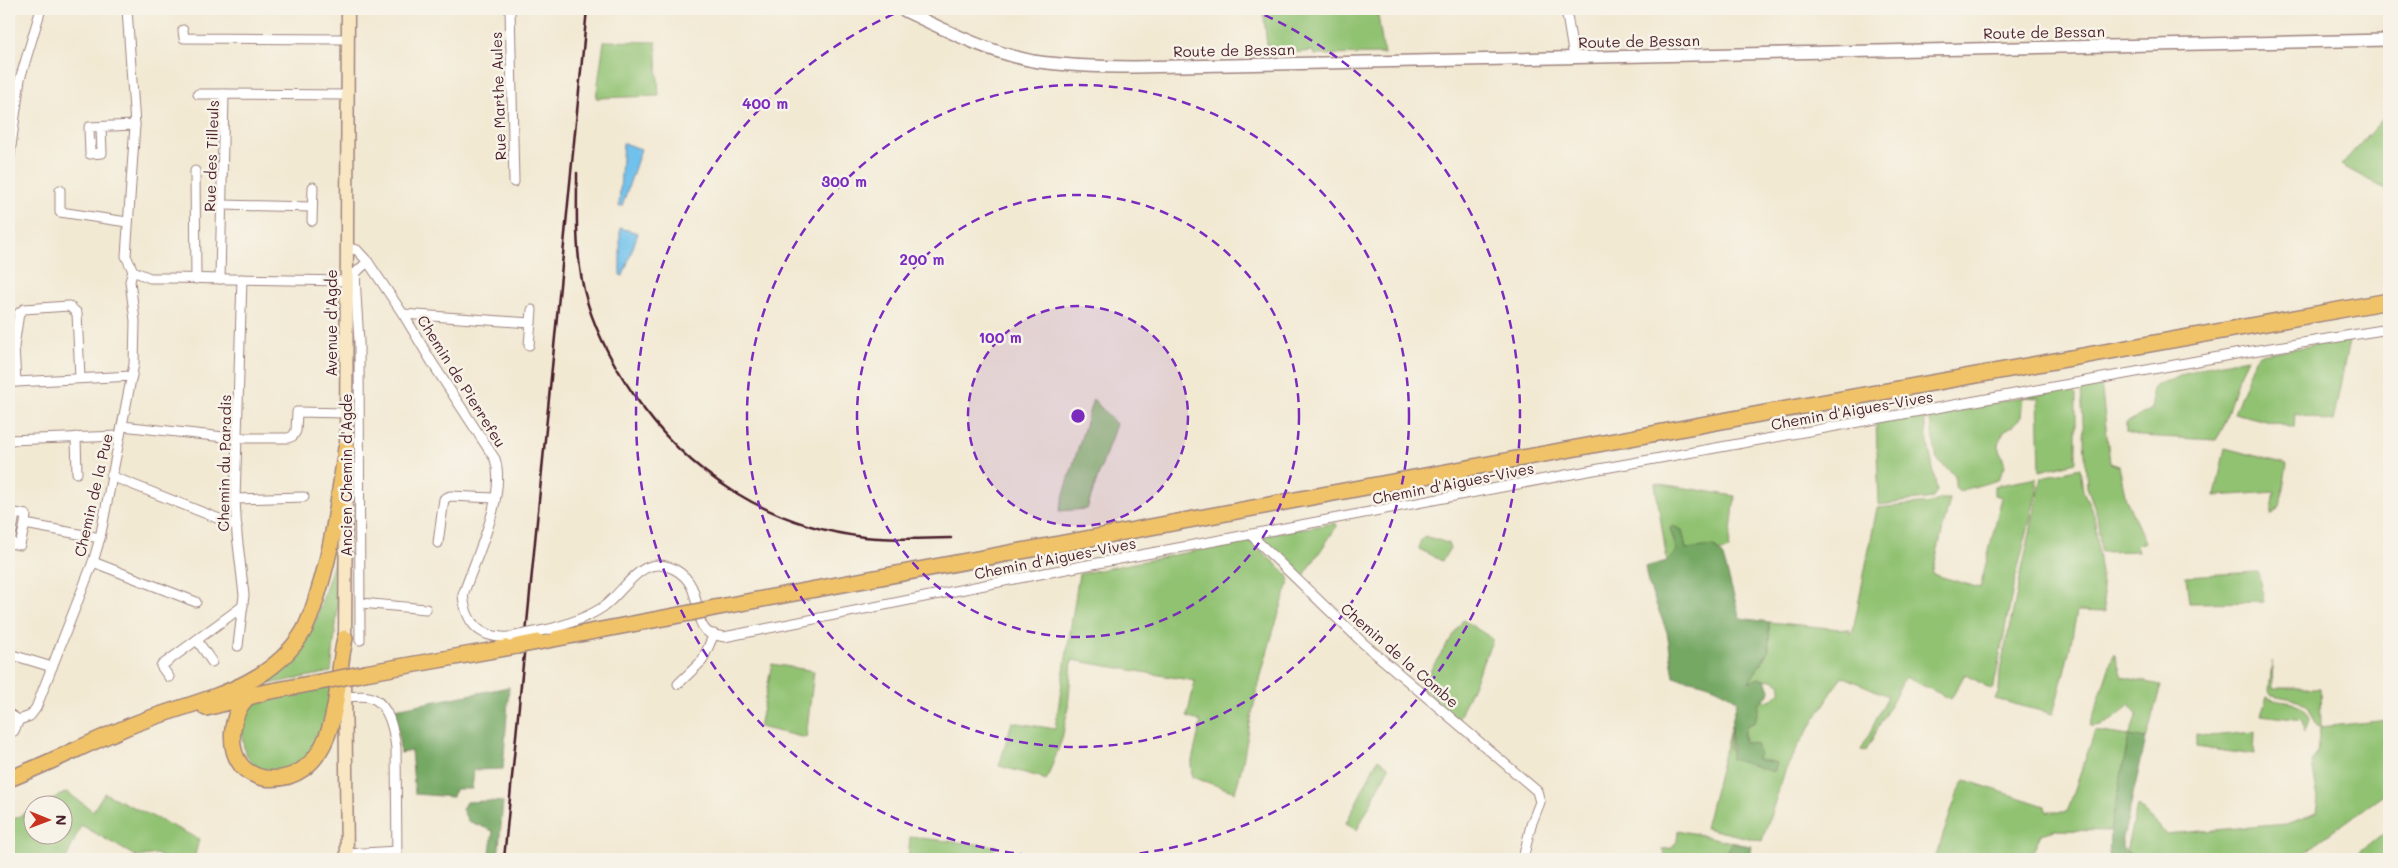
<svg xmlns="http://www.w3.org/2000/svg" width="2398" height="868" viewBox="0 0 2398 868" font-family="Mali,sans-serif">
<rect width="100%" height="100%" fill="#f7f3e8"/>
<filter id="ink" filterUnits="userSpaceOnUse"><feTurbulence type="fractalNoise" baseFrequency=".02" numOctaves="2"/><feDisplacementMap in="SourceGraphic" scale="10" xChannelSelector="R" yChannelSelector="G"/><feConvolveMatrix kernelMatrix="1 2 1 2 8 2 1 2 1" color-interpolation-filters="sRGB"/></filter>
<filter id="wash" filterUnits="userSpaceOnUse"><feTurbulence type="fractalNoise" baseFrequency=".0096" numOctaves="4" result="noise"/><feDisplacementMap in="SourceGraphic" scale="20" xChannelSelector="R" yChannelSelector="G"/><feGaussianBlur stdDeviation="1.12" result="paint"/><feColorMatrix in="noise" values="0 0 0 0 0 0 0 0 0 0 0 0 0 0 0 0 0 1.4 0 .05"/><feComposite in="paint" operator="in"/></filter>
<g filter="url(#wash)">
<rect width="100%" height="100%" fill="#f2e9d3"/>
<g fill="#91c272" stroke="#6e704e">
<path d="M1263 9H1377L1384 54 1314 55 1313 51 1268 55Z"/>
<path d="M604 41 656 42 659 96 596 98Z"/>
<path d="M2389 112V191L2341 165Z"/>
<path d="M2349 340 2333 422 2295 413 2294 428 2234 413 2255 359 2259 354Z"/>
<path d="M2248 358 2237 381 2222 430 2216 440 2140 436 2126 432V423L2152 409V389C2159 381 2164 383 2173 379 2197 367 2222 363 2248 358Z"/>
<path d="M2101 383 2110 463 2119 466 2126 499 2145 542 2136 545 2138 551 2101 552 2097 514 2087 487 2081 389Z"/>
<path d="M2070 390 2076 395V462L2040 471 2038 398 2023 397 2021 417 2014 425 2004 431 1998 443 2005 466 1998 480 1959 491 1955 487V475L1937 460 1929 416 2022 397Z"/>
<path d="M1093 399 1116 424 1087 509 1059 511Z"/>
<path d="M1923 415 1937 491 1933 498 1879 505 1876 422Z"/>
<path d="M2225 448 2287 464 2280 507 2271 516 2275 492 2215 496Z"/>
<path d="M2080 468 2083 491 2094 514 2105 612 2077 611 2069 653 2053 714 1995 699 1999 690 2000 671 2042 477Z"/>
<path d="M2037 478V492L2013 588 1994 686 1991 689 1965 674 1951 699 1905 677 1866 751 1861 750 1888 696 1842 676 1797 748 1785 771 1762 841 1705 828 1731 726 1729 749 1774 772 1777 763 1757 759C1748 747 1741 741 1746 726L1755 722 1759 703 1763 700 1771 701 1780 692 1781 685C1773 677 1758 678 1748 683 1759 658 1772 653 1769 622L1850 630V634L1853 631 1877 508 1931 503 1942 499H1950L1932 574 1980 588 2002 497 1994 495V486Z"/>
<path d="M1655 483 1735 496 1729 549 1719 552 1714 546 1686 549 1682 530 1670 528 1678 551 1667 561Z"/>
<path d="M1336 523 1337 526 1301 580 1260 538 1263 535Z"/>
<path d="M1424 536 1448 543 1450 548 1442 561 1419 549 1420 542Z"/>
<path d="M1249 540 1287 574 1290 580C1273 629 1259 678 1249 728 1245 751 1242 770 1235 792L1192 777 1191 765 1201 722 1187 717 1195 681 1072 660 1068 708 1062 739 1046 781 1040 777 999 766 1012 722 1055 729 1079 574Z"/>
<path d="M339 547 340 586 331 672 264 685 296 655 316 619Z"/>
<path d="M2258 572 2264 602 2189 603 2186 576Z"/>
<path d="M1463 620 1493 639 1458 720 1420 686Z"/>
<path d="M2114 653 2122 677 2161 685 2146 739 2129 737 2110 831 2054 830 2041 834 2030 859H1935L1957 794 1965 780 2045 806 2046 812H2067L2095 731 2129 736 2137 714 2129 704C2119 716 2106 727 2090 726Z"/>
<path d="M2272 662 2273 688H2320L2321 726H2317L2308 706 2298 700 2272 695 2269 691Z"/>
<path d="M772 664 814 671 806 738 759 727Z"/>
<path d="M331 686C329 703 329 724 321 739 291 793 225 781 247 709L258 701Z"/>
<path d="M2267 697C2283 706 2302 696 2310 719L2304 733 2302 720 2261 715Z"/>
<path d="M2389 720V791L2315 844 2298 859H2124L2137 805 2159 826 2165 834 2287 824 2316 813 2318 799 2312 762 2317 753 2320 727Z"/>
<path d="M2255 732 2254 755 2196 747V734L2211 736Z"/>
<path d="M1378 759 1389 767 1357 830 1346 823Z"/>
<path d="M67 792 93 811 104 793 199 839 194 859H166L156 854 137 857 81 825 66 859H9V829L14 819 32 809V836H62V806L40 805Z"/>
<path d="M2389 828V859H2352Z"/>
<path d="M1678 830 1749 846 1731 844 1726 853 1729 859H1661L1666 857 1663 849 1672 848 1677 841Z"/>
<path d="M910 837 996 846 989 859H908Z"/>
</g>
<g fill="#74a864" stroke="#5f6448">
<path d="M1673 526 1682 530 1686 549 1714 546 1723 557 1740 618 1769 622V650L1749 682 1759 678 1766 680 1770 689 1769 695 1759 703 1755 722 1746 726 1743 735 1744 742 1756 744 1759 753 1757 759 1777 763 1774 772 1731 759V726L1737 701C1719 685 1697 681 1674 677L1667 632 1648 583 1645 567 1667 561 1677 551 1670 528Z"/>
<path d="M509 687 503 769 474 770 472 789H455L453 797 415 794 411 751 400 753 398 730 390 710Z"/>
<path d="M2129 736 2146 739 2123 838 2122 848 2132 855 2131 859H2109L2110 831Z"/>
<path d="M486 801 503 802 498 859H489L493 831 468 821 462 809 466 802Z"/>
<path d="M1731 843 1751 846 1749 859H1729L1726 852Z"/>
</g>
<g fill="#70c1ec" stroke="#5d708c">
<path d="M623 143 641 149 622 206H619Z"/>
<path d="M620 228 638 233 623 276 620 275Z"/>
</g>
</g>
<g filter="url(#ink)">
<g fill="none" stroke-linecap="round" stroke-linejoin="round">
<defs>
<g id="minor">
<path d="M127 9 135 125 126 256 133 271 150 278H166L347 281"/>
<path d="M510 9 514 182"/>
<path d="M1566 9 1574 58"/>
<path d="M183 30 184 38 348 39"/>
<path d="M198 94H224"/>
<path d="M101 127 102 153 90 154 89 127 135 125"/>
<path d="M9 161 20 79 41 9"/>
<path d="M195 171 196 279"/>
<path d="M60 190V212L127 222"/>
<path d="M223 205 312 207"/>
<path d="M312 221 313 187"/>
<path d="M347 248 357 250 368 262 403 314 433 364 495 459C507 496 475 559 463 595 466 624 480 639 510 637"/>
<path d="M220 279 224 94 348 95"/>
<path d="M403 314 531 323"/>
<path d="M529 345 532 310"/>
<path d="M9 380 16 382 132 376"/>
<path d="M16 382 14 346 19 313 24 309 69 306 77 313 80 378"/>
<path d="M122 426 233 438H288L293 436 296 431 297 412 346 413"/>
<path d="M76 437 77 473"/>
<path d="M9 440 120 436"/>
<path d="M111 476 237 526"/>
<path d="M235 499 304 497"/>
<path d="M25 524 20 545 10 543 15 513 26 515 25 524 100 538"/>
<path d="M1251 535 1363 643 1537 791 1540 802 1531 825 1523 859"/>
<path d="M438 543 444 499 450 496 494 498"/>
<path d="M93 562 196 602"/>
<path d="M361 603 426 609"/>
<path d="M550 629C568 624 587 618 603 607 625 592 641 552 674 569 706 586 690 620 709 633 713 635 720 636 724 637L1045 573 1566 475 2252 351 2389 329"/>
<path d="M197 640 212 662"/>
<path d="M360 640 359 344C359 334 354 278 356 273 359 269 364 265 368 262"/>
<path d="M238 646 244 595 237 535 235 499 242 279"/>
<path d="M9 654 52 667"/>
<path d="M169 677 161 666 243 606"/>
<path d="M678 684 702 661 714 634"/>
<path d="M345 697C352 697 362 695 369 697 389 702 394 731 396 748L397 859"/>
<path d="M9 714 19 720"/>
<path d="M9 733 14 731 19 720 30 716 36 708 93 562 100 538 134 364 135 321 130 281 133 271"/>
<path d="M347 854 397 851"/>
</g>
<path id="tertiary" d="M901 9C943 29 987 52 1033 61 1067 66 1100 67 1133 67L2389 40"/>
<g id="secondary">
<path d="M346 457 348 9"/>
<path d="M345 647 346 484"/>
<path d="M345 674 347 859"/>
</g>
<g id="trunk">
<path d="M714 608 1765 413 2389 301"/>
<path d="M538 642 690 613"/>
<path d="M365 673 517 646"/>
<path d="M250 695 320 682"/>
<path d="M247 698C231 714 227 747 241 765 245 771 257 777 264 778 295 782 316 764 327 736 339 705 338 670 345 638"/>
<path d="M206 708 260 694"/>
<path d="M9 779C49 763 87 744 127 727 188 701 266 694 303 632 310 620 314 606 318 593 333 546 339 497 346 448"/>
</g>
</defs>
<use href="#minor" stroke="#9e847f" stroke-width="11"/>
<use href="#tertiary" stroke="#9e847f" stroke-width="14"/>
<use href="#secondary" stroke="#9e847f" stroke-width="15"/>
<use href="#trunk" stroke="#9e847f" stroke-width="18"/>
<use href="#minor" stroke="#fff" stroke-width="9"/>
<use href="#tertiary" stroke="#fff" stroke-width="11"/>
<use href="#secondary" stroke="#f9e7c3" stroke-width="12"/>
<use href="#trunk" stroke="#f1c369" stroke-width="15"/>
<g stroke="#4a1f2b" stroke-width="2.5">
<path d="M577 173C577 212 575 252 584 290 593 328 612 363 634 395 687 474 770 526 864 537 893 540 922 539 951 538"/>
<path d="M504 859 587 9"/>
</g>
<defs>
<path id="minor-bridge" d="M510 637 550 629"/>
<g id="trunk-bridge">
<path d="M690 613 714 608"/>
<path d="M517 646 538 642"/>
<path d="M320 682 365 673"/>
</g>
</defs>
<use href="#minor-bridge" stroke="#9e847f" stroke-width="11" stroke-linecap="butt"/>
<use href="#trunk-bridge" stroke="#9e847f" stroke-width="18" stroke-linecap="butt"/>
<use href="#minor-bridge" stroke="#fff" stroke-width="9"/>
<use href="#trunk-bridge" stroke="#f1c369" stroke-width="15"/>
</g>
</g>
<circle cx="1078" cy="416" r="110" fill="#7b2cbf" fill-opacity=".12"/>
<g fill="none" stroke="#7b2cbf" stroke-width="2.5" stroke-dasharray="9 6">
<circle cx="1078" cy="416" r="110"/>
<circle cx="1078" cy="416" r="221"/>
<circle cx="1078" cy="416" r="331"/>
<path d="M1251 9A442 442 0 1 1 905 9"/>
</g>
<g text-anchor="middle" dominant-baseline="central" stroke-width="5" stroke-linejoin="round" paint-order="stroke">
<g font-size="15" fill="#4a1f2b" stroke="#f7f3e8">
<text transform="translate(2044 32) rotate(-1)">Route de Bessan</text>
<text transform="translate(1639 41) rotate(-1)">Route de Bessan</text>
<text transform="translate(1234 50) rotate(-1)">Route de Bessan</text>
<text transform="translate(498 96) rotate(-92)">Rue Marthe Aules</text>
<text transform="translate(211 156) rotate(-88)">Rue des Tilleuls</text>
<text transform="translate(331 323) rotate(-90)">Avenue d'Agde</text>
<text transform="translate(462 381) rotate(58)">Chemin de Pierrefeu</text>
<text transform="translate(1852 410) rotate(-10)">Chemin d'Aigues-Vives</text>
<text transform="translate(224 463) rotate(-89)">Chemin du Paradis</text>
<text transform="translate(346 475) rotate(-90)">Ancien Chemin d'Agde</text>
<text transform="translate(1453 483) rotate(-11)">Chemin d'Aigues-Vives</text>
<text transform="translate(93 495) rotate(-77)">Chemin de la Pue</text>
<text transform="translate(1055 558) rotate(-11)">Chemin d'Aigues-Vives</text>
<text transform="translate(1400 655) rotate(41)">Chemin de la Combe</text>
</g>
</g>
<circle cx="1078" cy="416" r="8" fill="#7b2cbf" stroke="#f7f3e8" stroke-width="2.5"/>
<g font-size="15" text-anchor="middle" font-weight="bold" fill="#7b2cbf" stroke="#f7f3e8" stroke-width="5" stroke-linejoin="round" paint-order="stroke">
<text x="765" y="109">400 m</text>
<text x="844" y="187">300 m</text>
<text x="922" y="265">200 m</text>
<text x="1000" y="343">100 m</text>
</g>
<rect width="2398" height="868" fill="none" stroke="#f7f3e8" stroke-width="30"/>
<g transform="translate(48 820) rotate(91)"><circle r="24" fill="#f7f3e8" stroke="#b29e9c"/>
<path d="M0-4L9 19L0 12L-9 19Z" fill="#c8321e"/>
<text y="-8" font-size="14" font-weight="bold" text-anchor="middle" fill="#4a1f2b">N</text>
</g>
</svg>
